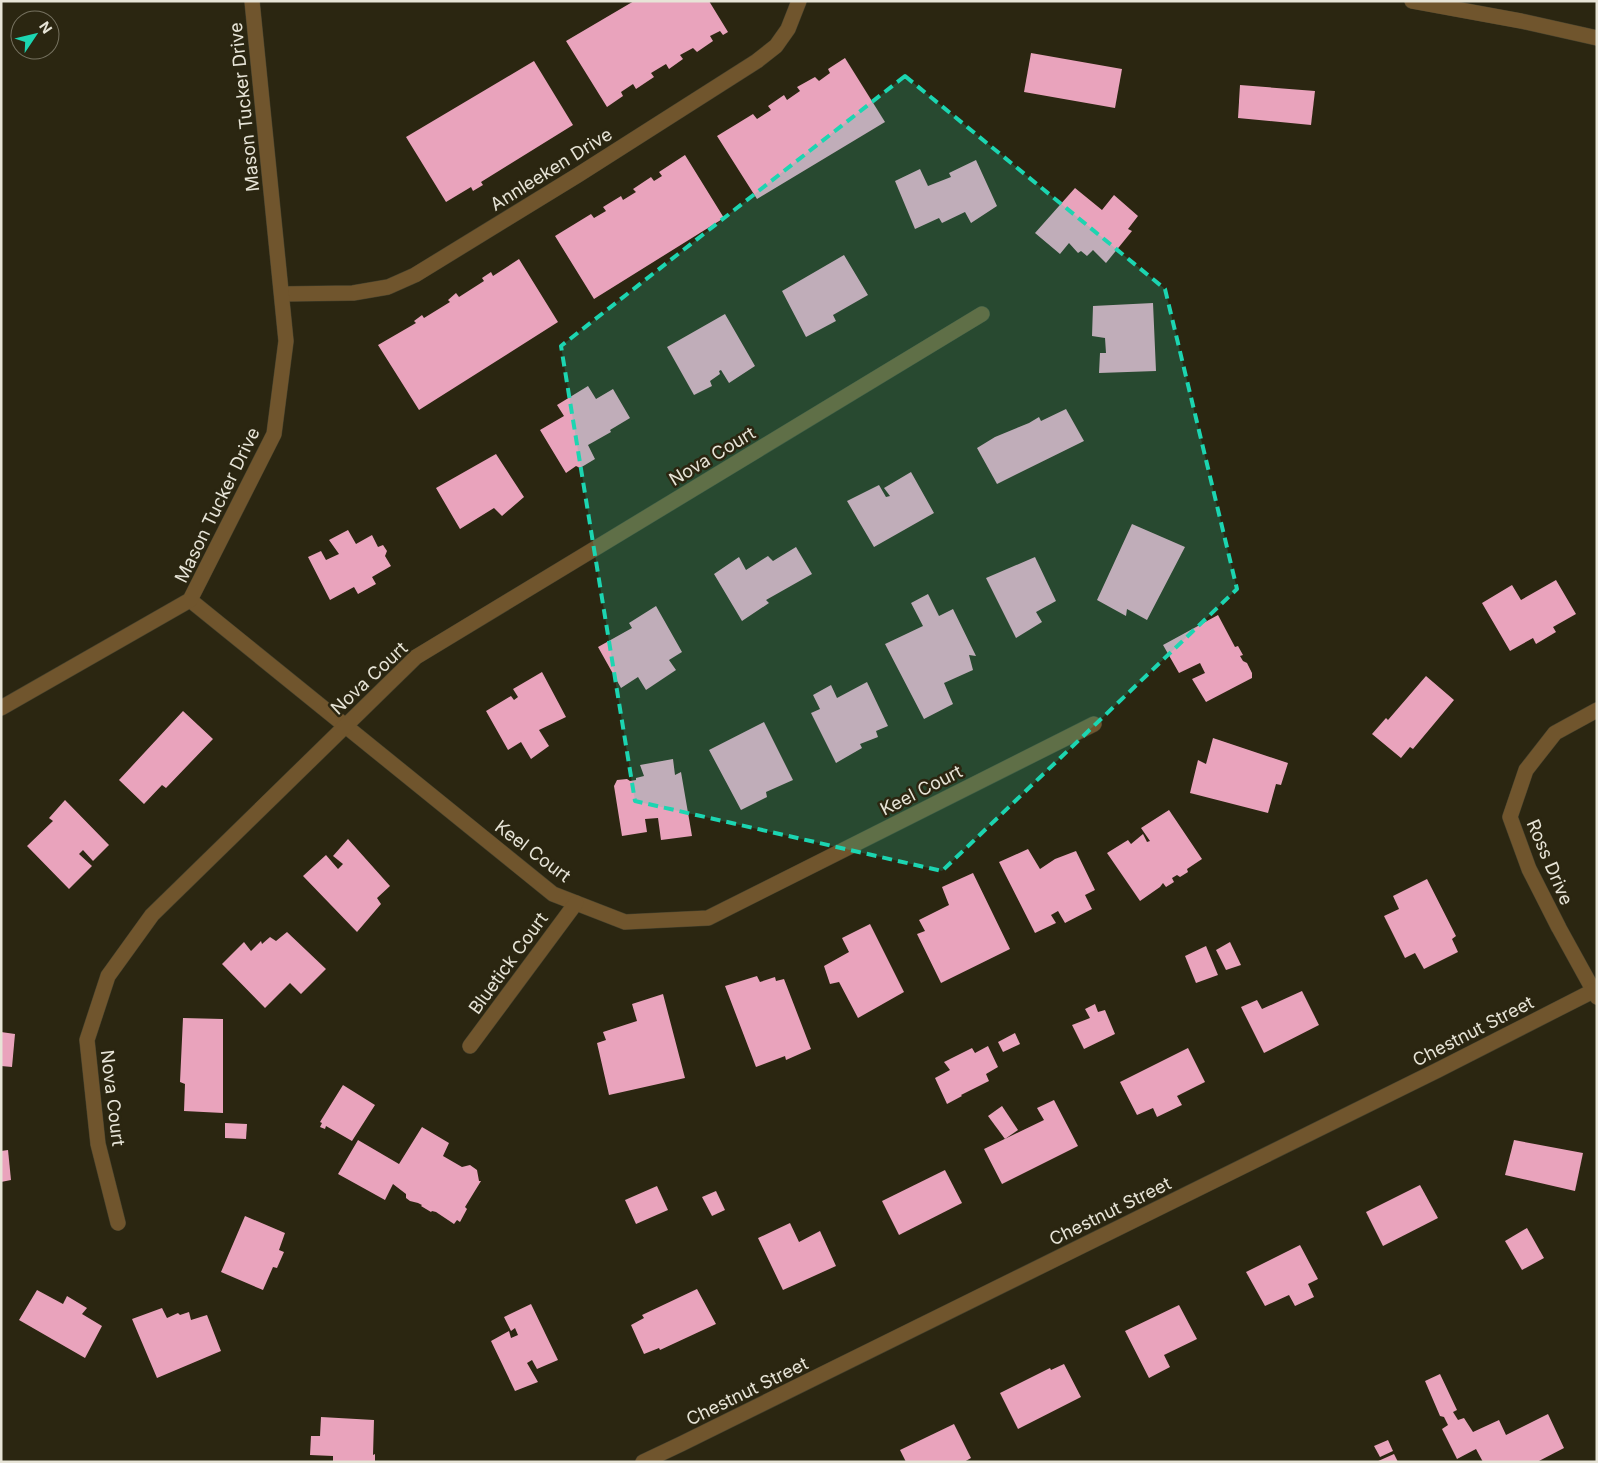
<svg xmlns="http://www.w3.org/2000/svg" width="1598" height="1463" viewBox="0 0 1598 1463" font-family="Inter,sans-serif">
<rect width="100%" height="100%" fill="#2b2611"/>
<g fill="#e9a3bc">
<path d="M634 1H709L728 32 723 35 720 31 710 36 713 41 697 52 693 48 680 55 683 59 669 69 666 64 651 73 654 77 636 89 633 84 621 92 623 96 607 107 566 41Z"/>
<path d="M1031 53 1122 69 1115 108 1024 92Z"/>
<path d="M845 58 885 122 757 199 717 136 753 114 757 119 771 110 768 106 784 95 787 100 800 91 797 87 815 77 819 81 830 73 828 69Z"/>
<path d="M534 61 573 125 481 182 483 185 473 191 471 187 446 202 406 137Z"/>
<path d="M1240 85 1315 91 1311 125 1238 118Z"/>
<path d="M685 155 724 218 594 299 555 236 591 214 594 218 606 211 603 207 621 196 623 200 636 192 633 189 651 177 654 181 662 176 659 172Z"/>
<path d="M976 160 997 206 971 223 965 212 942 223 939 218 915 229 895 181 920 169 928 186 951 177 949 173Z"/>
<path d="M1075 188 1102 210 1114 195 1138 216 1128 229 1132 231 1106 263 1093 250 1087 256 1081 251 1078 253 1069 243 1060 254 1035 233Z"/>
<path d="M844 255 868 295 833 315 836 321 806 337 782 291Z"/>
<path d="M519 259 558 322 419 410 378 345 416 323 414 321 422 315 424 318 450 302 448 300 456 293 459 297 484 281 482 278 491 272 493 276Z"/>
<path d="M1153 303 1156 371 1099 373 1100 353H1106L1105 338 1092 336 1093 306Z"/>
<path d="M725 314 755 366 729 383 721 370 719 371 720 374 710 381 712 386 694 395 667 347Z"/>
<path d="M588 386 596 399 613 389 630 418 610 430 611 432 588 445 595 459 580 468 576 466 566 473 540 430 564 416 557 405Z"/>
<path d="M1066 409 1084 441 997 484 977 448 995 437 1029 423 1039 417 1041 421Z"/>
<path d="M496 454 524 497 502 516 494 508 460 529 436 488Z"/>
<path d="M911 472 934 513 874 547 847 501 879 485 886 497 890 496 884 488Z"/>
<path d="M1132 524 1185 547 1147 620 1127 609 1126 616 1097 600Z"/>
<path d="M348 530 356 544 372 535 378 547 383 545 387 551 385 556 391 566 372 577 376 584 358 594 354 587 330 600 308 557 321 551 326 560 339 554 329 540Z"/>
<path d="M796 547 812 574 766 600 769 603 742 621 714 574 739 557 746 570 768 556 773 561Z"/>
<path d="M1035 557 1056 601 1036 612 1042 622 1016 638 986 578Z"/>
<path d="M1556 580 1576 614 1553 627 1556 632 1536 644 1533 638 1510 651 1482 603 1512 585 1521 600Z"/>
<path d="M928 594 939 616 953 609 976 656 969 655 973 670 944 683 953 704 924 719 885 644 923 626 911 603Z"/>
<path d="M656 606 682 652 669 660 676 670 646 690 638 677 621 688 598 647 632 628 629 623Z"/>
<path d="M1218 615 1235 647 1238 646 1243 655 1240 656 1243 661 1247 663 1252 673V678L1206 702 1192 679 1205 673 1200 663 1179 673 1163 645Z"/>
<path d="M542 672 566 717 539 730 549 746 531 759 521 742 508 750 486 711 511 696 514 700 518 697 513 689Z"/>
<path d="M1426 676 1454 700 1413 749 1410 747 1401 758 1372 734 1386 718 1388 720Z"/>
<path d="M867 682 888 726 876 731 878 737 860 744 862 748 836 763 811 713 820 709 813 695 831 685 837 698Z"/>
<path d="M183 711 213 739 166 788 162 785 144 804 119 780Z"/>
<path d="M764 722 793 780 766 792 767 797 741 810 709 750Z"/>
<path d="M1213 738 1288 763 1281 785 1276 784 1268 813 1190 793 1198 760 1206 764Z"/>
<path d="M673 759 675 775 681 772 692 836 661 840 658 818 645 819 647 832 622 836 614 786 617 780 627 779 630 781 636 780V778L644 776 640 765Z"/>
<path d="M65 800 109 845 93 861 83 850 79 854 92 866 69 889 27 846 53 821 49 818Z"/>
<path d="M1169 810 1202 859 1187 869 1188 872 1180 877 1177 875 1172 878 1174 882 1166 887 1163 883 1160 887 1140 901 1107 853 1128 840 1131 844 1143 834 1147 842 1150 841 1141 828Z"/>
<path d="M348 839 390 886 377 898 381 904 357 932 303 876 326 855 338 869 343 864 333 856Z"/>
<path d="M1028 849 1040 869 1055 859 1076 851 1095 890 1085 895 1092 909 1065 923 1058 911 1051 915 1056 923 1035 933 999 862Z"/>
<path d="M973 873 1010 949 941 983 917 934 925 931 919 920 949 905 942 887Z"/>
<path d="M1427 879 1456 936 1452 939 1458 952 1424 969 1415 953 1405 958 1384 916 1399 909 1393 896Z"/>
<path d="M870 924 904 992 858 1018 839 982 830 984 824 966 849 952 842 938Z"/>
<path d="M287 932 326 969 301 994 290 983 265 1008 222 964 244 942 251 951 261 941 262 944 270 937 276 941Z"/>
<path d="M1230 942 1241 965 1226 970 1216 950Z"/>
<path d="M1206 946 1218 975 1196 983 1185 956Z"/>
<path d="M757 976 760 982 775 977 776 981 784 979 811 1049 786 1060 785 1056 756 1067 725 986Z"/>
<path d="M1302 991 1319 1025 1264 1053 1241 1007 1257 1000 1262 1009Z"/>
<path d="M663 994 685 1078 609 1095 597 1043 606 1040 603 1032 637 1021 632 1004Z"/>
<path d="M1095 1004 1098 1012 1105 1010 1115 1034 1084 1049 1072 1025 1090 1018 1085 1009Z"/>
<path d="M183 1018 223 1019V1113L184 1111 185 1084 180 1082Z"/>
<path d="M1 1032 15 1034 12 1067 1 1066Z"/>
<path d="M1015 1033 1020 1044 1003 1052 998 1042Z"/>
<path d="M988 1046 998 1067 986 1074 989 1081 961 1095 962 1096 947 1104 935 1078 950 1070 944 1062 972 1048 975 1053Z"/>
<path d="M1188 1048 1205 1082 1177 1096 1182 1105 1157 1117 1153 1108 1137 1115 1120 1082Z"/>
<path d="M343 1085 375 1105 352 1141 326 1126 325 1129 320 1127 322 1123 320 1122Z"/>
<path d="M1054 1100 1078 1146 1002 1184 984 1149 1044 1120 1037 1108Z"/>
<path d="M1002 1106 1018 1130 1005 1139 988 1116Z"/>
<path d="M225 1123 247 1124 246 1139 225 1138Z"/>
<path d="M422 1127 449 1143 443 1156 462 1167 470 1165 477 1170 479 1181H481L465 1207 467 1209 460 1222 457 1220 454 1224 436 1212 432 1211 431 1212 421 1206 422 1205 418 1203 410 1201 406 1198V1194L393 1184 385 1200 338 1174 358 1140 399 1164Z"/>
<path d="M1514 1140 1583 1153 1575 1191 1505 1175Z"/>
<path d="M8 1150 11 1180 1 1182V1151Z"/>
<path d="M945 1170 962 1203 899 1235 882 1201Z"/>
<path d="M1420 1185 1438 1218 1383 1246 1366 1212Z"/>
<path d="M657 1186 668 1210 636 1224 625 1200Z"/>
<path d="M716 1191 725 1210 712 1216 702 1197Z"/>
<path d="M245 1216 285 1233 279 1250 284 1252 277 1268 273 1267 263 1290 221 1272Z"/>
<path d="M790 1223 799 1242 820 1231 836 1266 783 1290 758 1238Z"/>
<path d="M1527 1228 1544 1258 1522 1270 1505 1241Z"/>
<path d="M1300 1245 1318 1279 1308 1284 1314 1297 1295 1306 1289 1295 1265 1306 1246 1272Z"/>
<path d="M697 1289 716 1324 660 1350 659 1348 644 1354 631 1325 644 1318 642 1315Z"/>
<path d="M37 1290 63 1304 67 1296 87 1308 82 1314 102 1326 85 1358 19 1320Z"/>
<path d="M531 1304 558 1360 537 1369 532 1360 527 1363 538 1382 515 1391 491 1341 509 1331 511 1338 518 1335 515 1328 511 1331 504 1317Z"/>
<path d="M1179 1305 1197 1339 1164 1355 1170 1367 1149 1378 1125 1331Z"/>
<path d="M162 1308 167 1318 178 1313 180 1315 189 1312 191 1320 207 1315 221 1351 157 1378 132 1319Z"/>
<path d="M1064 1364 1081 1397 1018 1429 1000 1393 1050 1368 1051 1370Z"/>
<path d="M1440 1374 1457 1410 1453 1412 1458 1420 1464 1418 1473 1432 1499 1420 1506 1435 1548 1414 1564 1448 1537 1462H1483L1476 1449 1457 1459 1442 1429 1448 1425 1444 1417 1440 1416 1425 1381Z"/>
<path d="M321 1417 374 1420 373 1455 375 1454V1462H333V1456L310 1455 311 1436H320Z"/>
<path d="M954 1424 971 1458 964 1462H906L900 1450Z"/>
<path d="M1388 1440 1393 1451 1380 1457 1374 1446Z"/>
<path d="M1394 1454 1398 1462H1376Z"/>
</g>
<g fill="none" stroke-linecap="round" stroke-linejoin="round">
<defs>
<g id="minor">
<path d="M1412 1 1521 21 1597 38"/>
<path d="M282 294 353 293 388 287 415 275 578 175 757 61 776 46 788 29 799 1"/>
<path d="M190 600 553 894 625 922 708 918 1094 724"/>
<path d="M1 708 190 600 274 434 286 341 252 1"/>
<path d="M1597 710 1555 733 1526 770 1510 817 1529 869 1559 928 1597 997"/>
<path d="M470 1046 576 903"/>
<path d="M118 1223 98 1144 87 1040 108 976 152 915 416 657 982 314"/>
<path d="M643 1462 681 1444 1438 1070 1593 991"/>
</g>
</defs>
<use href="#minor" stroke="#45412d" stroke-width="16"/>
<use href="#minor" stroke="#70552d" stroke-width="15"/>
</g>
<path fill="#1cd5b1" fill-opacity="0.2" stroke="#1cd5b1" stroke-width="4" stroke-dasharray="10 6" stroke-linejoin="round" d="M905 76 1165 289 1237 589 942 871 635 801 561 346Z"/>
<g text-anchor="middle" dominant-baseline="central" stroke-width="5" stroke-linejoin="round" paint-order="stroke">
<g font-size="18" fill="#e7e4d7" stroke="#2b2611">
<text transform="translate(244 107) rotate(-96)">Mason Tucker Drive</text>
<text transform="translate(551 169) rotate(-32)">Annleeken Drive</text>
<text transform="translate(712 456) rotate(-31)">Nova Court</text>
<text transform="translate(217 505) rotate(-64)">Mason Tucker Drive</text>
<text transform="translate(369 678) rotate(-43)">Nova Court</text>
<text transform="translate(921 790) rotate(-27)">Keel Court</text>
<text transform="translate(533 851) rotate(37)">Keel Court</text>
<text transform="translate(1550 862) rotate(67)">Ross Drive</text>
<text transform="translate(508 963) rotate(-54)">Bluetick Court</text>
<text transform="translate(1473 1031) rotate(-27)">Chestnut Street</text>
<text transform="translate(113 1098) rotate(83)">Nova Court</text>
<text transform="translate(1110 1211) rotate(-26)">Chestnut Street</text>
<text transform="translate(747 1391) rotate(-26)">Chestnut Street</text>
</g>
</g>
<rect width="1598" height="1463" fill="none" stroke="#e7e4d7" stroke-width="5"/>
<g transform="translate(35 35) rotate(55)"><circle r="24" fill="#2b2611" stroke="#767260"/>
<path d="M0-4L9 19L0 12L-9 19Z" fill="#1cd5b1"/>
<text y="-8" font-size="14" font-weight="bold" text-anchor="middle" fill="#e7e4d7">N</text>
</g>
</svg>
